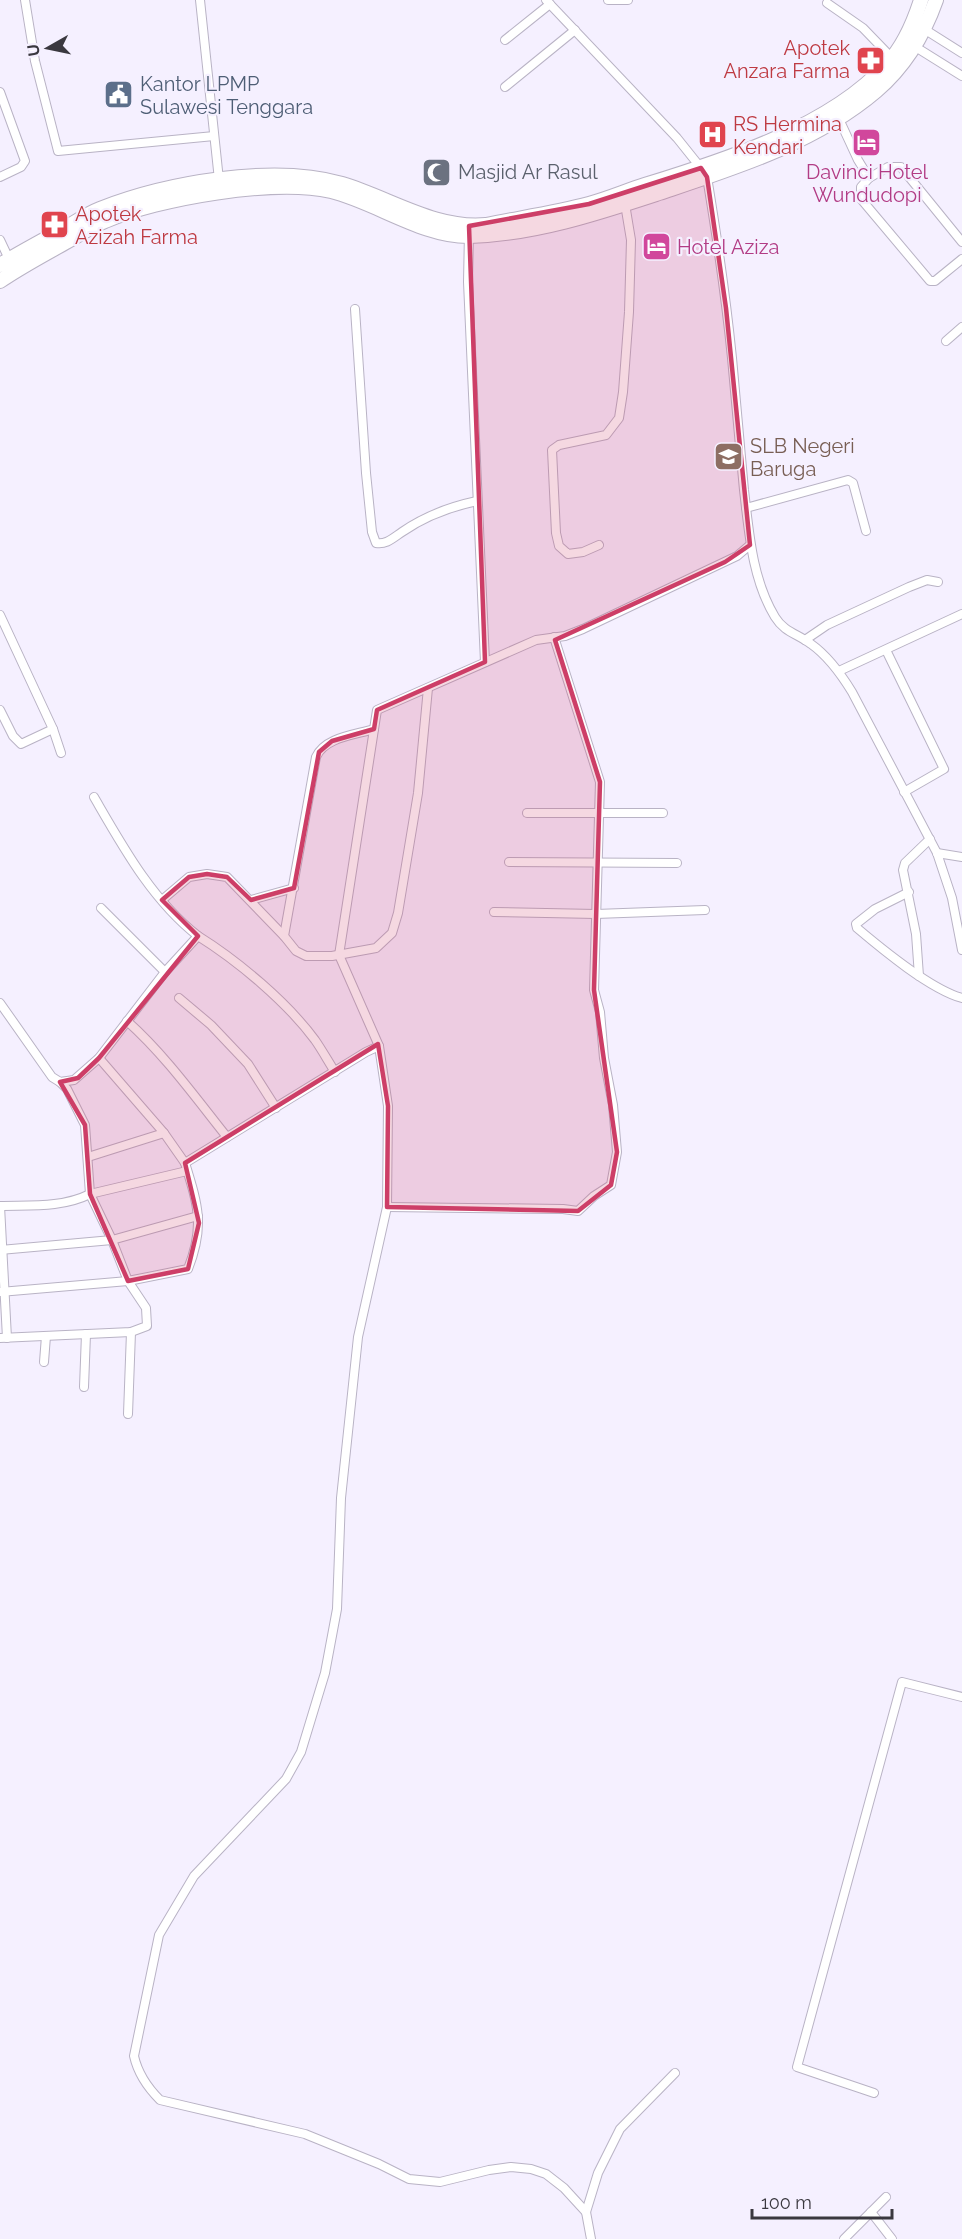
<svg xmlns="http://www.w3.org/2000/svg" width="962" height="2239" viewBox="0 0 962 2239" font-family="Raleway,sans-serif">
<rect width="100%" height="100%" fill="#f5f0ff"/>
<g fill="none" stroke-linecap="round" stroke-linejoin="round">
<defs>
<g id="street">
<path d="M25 0 35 61 58 151 214 136"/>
<path d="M200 0 219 180"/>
<path d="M546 0 677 138 701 168"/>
<path d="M608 0H628"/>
<path d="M827 3 863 28 892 58"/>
<path d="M924 29 962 53"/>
<path d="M505 40 550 4"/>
<path d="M914 46 962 76"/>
<path d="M505 87 575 30"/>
<path d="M0 92 25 161 21 167 0 177"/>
<path d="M839 119 858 160 869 178 888 167H901L962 242"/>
<path d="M707 177C717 237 726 298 732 358 736 402 740 446 744 490 749 532 752 579 775 617 784 632 798 634 811 644 828 656 841 674 852 692L937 853 952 898 962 950"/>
<path d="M869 178 861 187V199L930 281H935L962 259"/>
<path d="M469 232 468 282 485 662"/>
<path d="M0 240 9 259"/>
<path d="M355 309 366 473 372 532 376 543C386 545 393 538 402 532 425 516 449 507 477 501"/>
<path d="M946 341 962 327"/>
<path d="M746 508 848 480 853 483 866 531"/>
<path d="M599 545 583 552 568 554 559 546 556 533 552 450 559 445 606 435 619 418 623 392 629 312 631 240 625 204"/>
<path d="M0 615 53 729 21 744 13 736 0 710"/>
<path d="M805 640 827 625 909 587 927 580 938 582"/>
<path d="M886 650 944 769 904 792"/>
<path d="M839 671 962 614"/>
<path d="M53 729 61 753"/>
<path d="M374 729C355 735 325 737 316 757L284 936 296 951 306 956H332L376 948 392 933 398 913 418 793 428 688"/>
<path d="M527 813H663"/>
<path d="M937 853 962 857"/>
<path d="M509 862 677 863"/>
<path d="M909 892 875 909 856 924 857 928C883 950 930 989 962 998"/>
<path d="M162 900 189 877 207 874 227 877 284 936"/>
<path d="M251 900 294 888"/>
<path d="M101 908 165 972"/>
<path d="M494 912 596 914 705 910"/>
<path d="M198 936C238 961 287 1002 315 1040 322 1050 328 1061 335 1072"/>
<path d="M919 976 916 934 903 870 905 863 930 839"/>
<path d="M179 998 211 1025 248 1064 276 1108"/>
<path d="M0 1003 52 1077 60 1082 74 1080 99 1058 165 972 198 936C152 900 123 847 94 797"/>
<path d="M127 1021C165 1055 195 1097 227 1137"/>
<path d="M379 1046 339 955 377 710 536 640 565 636 583 629 737 556 750 545"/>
<path d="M99 1058 164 1133 185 1163 366 1052 379 1046 388 1106 387 1207 358 1337 341 1498 337 1609 325 1673 301 1752 286 1779 194 1876 159 1935 134 2056C138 2074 147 2087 160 2100L305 2134 379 2164 409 2179 440 2182 489 2170 511 2167 531 2169 546 2174 564 2188 586 2212 591 2239"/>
<path d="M88 1157 164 1133"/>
<path d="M0 1206C30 1205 62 1208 90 1194L187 1171"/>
<path d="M0 1206 7 1338"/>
<path d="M387 1207 563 1209 578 1211 594 1196 611 1185 617 1152 613 1105 604 1058 600 1012 594 990 600 782 554 637"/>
<path d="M0 1250 112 1240 198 1216"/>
<path d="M0 1292 128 1281 188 1269C205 1226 198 1205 185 1163"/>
<path d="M0 1338 131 1332 147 1326 146 1308 128 1281 112 1240 90 1194 85 1125 67 1089 60 1082"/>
<path d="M44 1362 46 1336"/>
<path d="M84 1387 86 1334"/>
<path d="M128 1414 131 1332"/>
<path d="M874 2093 797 2067 902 1682 962 1697"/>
<path d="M586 2212 598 2173 620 2129 675 2073"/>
<path d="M871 2212 892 2239"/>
<path d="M844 2239 886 2197"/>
</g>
<g id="highway">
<path d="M0 265C21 252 42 241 64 229 76 222 87 214 100 209 166 183 273 164 342 184 389 198 436 230 486 225 520 218 555 213 589 204 608 199 626 191 645 185 723 161 831 127 887 64 903 47 914 22 921 0"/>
<path d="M0 281C22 266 45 254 68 241 80 234 92 226 105 221 158 198 275 178 331 191 376 202 423 237 470 236 535 234 598 213 659 193 734 168 815 143 876 91 904 67 924 34 936 0"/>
</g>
</defs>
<use href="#street" stroke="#b9b3c5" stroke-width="10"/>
<use href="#highway" stroke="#b9b3c5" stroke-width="16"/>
<use href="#street" stroke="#fff" stroke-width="8"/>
<use href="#highway" stroke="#fff" stroke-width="14"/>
</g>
<path fill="#cd3e67" fill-opacity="0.2" stroke="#cd3e67" stroke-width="4.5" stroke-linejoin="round" d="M701 168 707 177 726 308 750 545 725 562 555 640 600 782 594 990 617 1152 611 1185 578 1211 387 1207 388 1106 378 1044 185 1163 199 1223 188 1269 128 1281 90 1194 85 1125 60 1082 78 1078 99 1058 198 936 162 900 189 877 207 874 227 877 251 900 294 888 319 752 332 741 374 729 377 710 485 662 469 226 589 204Z"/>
<defs>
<symbol id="pharmacy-square" viewBox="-11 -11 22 22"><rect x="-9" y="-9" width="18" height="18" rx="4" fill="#e0444e" stroke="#f5f0ff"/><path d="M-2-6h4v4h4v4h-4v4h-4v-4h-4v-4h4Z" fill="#fff"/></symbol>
<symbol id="civic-square" viewBox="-11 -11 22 22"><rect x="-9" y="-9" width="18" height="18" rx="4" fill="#5c6f8a" stroke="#f5f0ff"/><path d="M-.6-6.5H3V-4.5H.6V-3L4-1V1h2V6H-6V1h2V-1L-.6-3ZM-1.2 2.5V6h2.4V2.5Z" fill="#fff"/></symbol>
<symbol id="hospital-square" viewBox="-11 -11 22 22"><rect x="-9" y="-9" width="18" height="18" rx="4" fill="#e0444e" stroke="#f5f0ff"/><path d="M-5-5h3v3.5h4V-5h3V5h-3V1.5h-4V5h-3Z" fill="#fff"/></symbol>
<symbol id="hotel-square" viewBox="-11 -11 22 22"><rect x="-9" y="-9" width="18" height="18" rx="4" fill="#d1479c" stroke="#f5f0ff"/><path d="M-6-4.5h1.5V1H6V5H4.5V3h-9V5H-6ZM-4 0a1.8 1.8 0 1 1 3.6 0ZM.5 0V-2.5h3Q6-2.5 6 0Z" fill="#fff"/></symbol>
<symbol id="mosque-square" viewBox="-11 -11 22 22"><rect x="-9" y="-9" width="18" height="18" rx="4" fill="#6b7280" stroke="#f5f0ff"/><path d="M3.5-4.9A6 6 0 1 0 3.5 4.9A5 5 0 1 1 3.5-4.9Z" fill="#fff"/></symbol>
<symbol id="school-square" viewBox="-11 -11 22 22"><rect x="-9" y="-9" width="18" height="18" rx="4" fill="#8d6e63" stroke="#f5f0ff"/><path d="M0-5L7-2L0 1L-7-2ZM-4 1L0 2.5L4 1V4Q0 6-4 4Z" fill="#fff"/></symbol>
</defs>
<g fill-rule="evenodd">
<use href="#pharmacy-square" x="854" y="44" width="33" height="33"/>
<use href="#civic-square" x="102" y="78" width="33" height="33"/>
<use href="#hospital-square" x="696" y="118" width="33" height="33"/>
<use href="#hotel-square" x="850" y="126" width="33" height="33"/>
<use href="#mosque-square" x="420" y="156" width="33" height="33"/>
<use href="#pharmacy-square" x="38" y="208" width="33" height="33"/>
<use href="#hotel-square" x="640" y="230" width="33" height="33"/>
<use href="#school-square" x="712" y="440" width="33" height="33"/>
</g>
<g text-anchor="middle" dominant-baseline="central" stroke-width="4.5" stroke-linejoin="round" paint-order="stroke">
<g font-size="20" fill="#be3a42" stroke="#f5f0ff" text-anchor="start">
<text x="850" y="48" text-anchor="end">Apotek<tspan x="850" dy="23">Anzara Farma</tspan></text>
<text x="733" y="124">RS Hermina<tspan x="733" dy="23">Kendari</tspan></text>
<text x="75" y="214">Apotek<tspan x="75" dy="23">Azizah Farma</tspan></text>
</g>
<g font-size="20" fill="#4e5e75" stroke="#f5f0ff" text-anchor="start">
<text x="140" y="84">Kantor LPMP<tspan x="140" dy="23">Sulawesi Tenggara</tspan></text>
</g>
<g font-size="20" fill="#5b616d" stroke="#f5f0ff" text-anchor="start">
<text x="458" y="172">Masjid Ar Rasul</text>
</g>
<g font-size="20" fill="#b23c85" stroke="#f5f0ff">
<text x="867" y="172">Davinci Hotel<tspan x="867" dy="23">Wundudopi</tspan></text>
<text x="677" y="247" text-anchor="start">Hotel Aziza</text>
</g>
<g font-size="20" fill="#785e54" stroke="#f5f0ff" text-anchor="start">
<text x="750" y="446">SLB Negeri<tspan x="750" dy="23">Baruga</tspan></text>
</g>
</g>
<g transform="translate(48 48) rotate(261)" stroke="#f5f0ff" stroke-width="4.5" paint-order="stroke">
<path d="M0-4.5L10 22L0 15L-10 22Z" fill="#3a383f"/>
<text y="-9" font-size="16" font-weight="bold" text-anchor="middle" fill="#3a383f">U</text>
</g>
<path d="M752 2209v9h140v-9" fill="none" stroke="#3a383f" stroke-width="3"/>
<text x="761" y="2209" font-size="18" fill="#3a383f" stroke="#f5f0ff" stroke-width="4.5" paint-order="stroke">100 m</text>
</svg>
